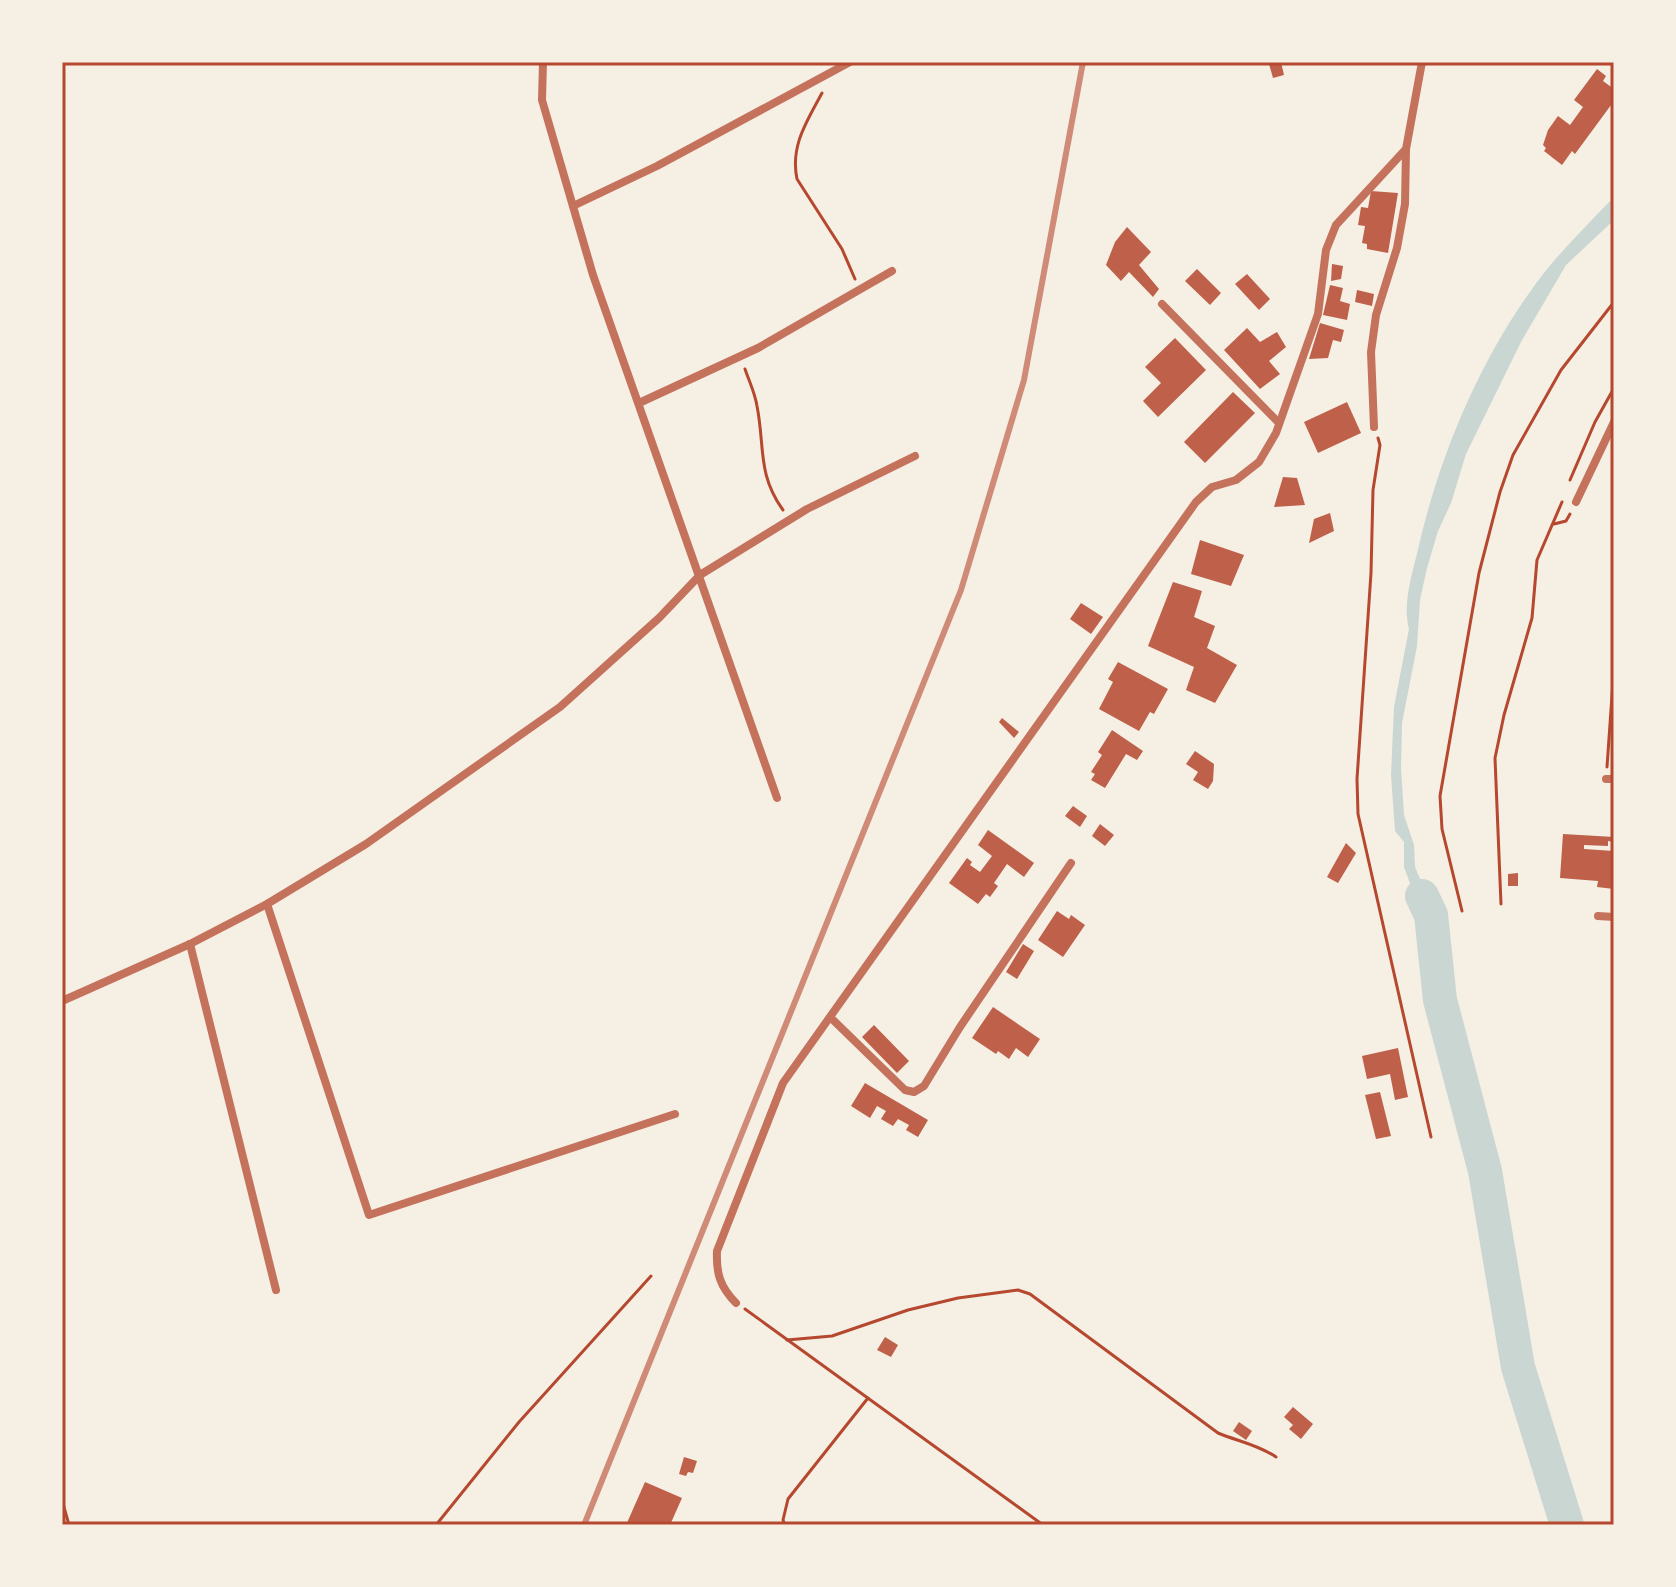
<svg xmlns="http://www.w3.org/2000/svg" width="1676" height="1587" viewBox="0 0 1676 1587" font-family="'PT Sans Narrow',sans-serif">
<rect width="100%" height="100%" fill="#f6efe4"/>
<path fill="#c9d6d2" d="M1614 197V220L1566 265 1521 342 1466 454 1451 503 1438 531 1427 568 1420 600 1417 646 1402 723 1401 768 1404 815 1414 845 1415 867 1435 914 1431 938 1423 923 1425 910 1415 897 1404 867V842L1395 831 1391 775 1394 707 1409 629C1402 602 1413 572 1419 545 1442 447 1485 348 1547 269 1568 244 1592 220 1614 197Z"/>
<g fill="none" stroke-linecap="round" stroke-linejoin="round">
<path stroke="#c9d6d2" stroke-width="34" d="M1422 896 1431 915 1440 1000 1485 1171 1518 1367 1567 1525"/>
</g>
<g fill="#bf614a">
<path d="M1281 62 1284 75 1273 78 1269 64Z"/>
<path d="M1597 69 1606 76 1603 81 1614 89V101L1575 154 1572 151 1562 165 1544 151 1546 148 1543 145 1548 130 1558 116 1570 125 1583 107 1574 100Z"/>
<path d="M1371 191 1398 193 1388 253 1367 249V244L1362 243 1365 226 1358 225 1361 207 1368 208Z"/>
<path d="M1127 227 1151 252 1139 265 1159 289 1153 297 1129 272 1121 281 1106 265 1115 242Z"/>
<path d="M1332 264 1343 266 1341 279 1331 281Z"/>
<path d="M1197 269 1221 293 1210 305 1185 281Z"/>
<path d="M1247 274 1270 299 1259 310 1235 284Z"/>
<path d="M1330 285 1343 288 1340 301 1350 304 1347 320 1323 315Z"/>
<path d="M1357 290 1374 294 1372 306 1355 302Z"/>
<path d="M1320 323 1344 330 1341 342 1333 340 1328 358 1309 359Z"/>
<path d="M1247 328 1260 342 1277 332 1286 347 1269 361 1280 374 1260 389 1224 350Z"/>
<path d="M1175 338 1206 370 1158 417 1143 401 1161 383 1145 367Z"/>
<path d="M1233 392 1255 413 1205 463 1184 442Z"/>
<path d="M1347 402 1361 433 1318 453 1304 422Z"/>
<path d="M1283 477 1297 478 1305 505 1274 507Z"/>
<path d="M1330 513 1334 531 1309 543 1314 519Z"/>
<path d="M1200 540 1244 555 1231 586 1191 574Z"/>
<path d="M1173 582 1202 591 1194 617 1215 626 1207 648 1237 665 1215 703 1186 690 1194 667 1148 646Z"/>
<path d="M1081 603 1103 617 1091 634 1070 619Z"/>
<path d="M1118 662 1168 689 1154 714 1150 712 1139 731 1099 709 1113 682 1108 679Z"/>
<path d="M1002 718 1019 732 1014 738 999 722Z"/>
<path d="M1112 730 1143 751 1137 760 1126 754 1105 788 1091 780 1095 774 1091 772 1102 755 1098 752Z"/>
<path d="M1195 751 1214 764 1213 781 1208 789 1193 780 1198 772 1186 764Z"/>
<path d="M1073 806 1087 816 1080 827 1065 816Z"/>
<path d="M1100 824 1114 835 1105 846 1092 836Z"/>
<path d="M988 830 1034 863 1024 877 1007 864 994 883 998 886 990 897 986 894 978 904 949 883 967 858 972 862 970 865 980 872 992 856 978 845Z"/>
<path d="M1563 834 1614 837V842L1608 841V846L1584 845V849L1614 851V889L1597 887 1598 881 1560 878Z"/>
<path d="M1346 843 1356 853 1338 883 1327 877Z"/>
<path d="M1518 873V886H1508V874Z"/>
<path d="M1057 911 1069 919 1071 915 1085 925 1063 957 1038 940Z"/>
<path d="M1023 944 1034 951 1017 979 1006 972Z"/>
<path d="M993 1007 1040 1039 1028 1057 1016 1048 1009 1059 998 1051 996 1054 972 1038Z"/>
<path d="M874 1025 909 1061 897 1073 862 1037Z"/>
<path d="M1398 1048 1408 1097 1395 1100 1390 1074 1367 1079 1362 1056Z"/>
<path d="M865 1083 928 1120 918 1137 906 1130 909 1125 898 1119 893 1126 881 1119 886 1111 877 1106 870 1118 851 1106Z"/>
<path d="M1380 1092 1391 1136 1376 1139 1365 1095Z"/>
<path d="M885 1337 898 1345 891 1357 877 1350Z"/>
<path d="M1293 1407 1313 1424 1301 1439 1289 1429 1293 1425 1284 1417Z"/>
<path d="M1239 1422 1252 1431 1246 1440 1233 1431Z"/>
<path d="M684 1457 697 1461 693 1473 688 1472 686 1476 679 1474Z"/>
<path d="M645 1482 682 1498 670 1525H626Z"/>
</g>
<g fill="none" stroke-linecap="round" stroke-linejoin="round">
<g stroke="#b5482f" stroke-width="3">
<path d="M822 93C807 121 790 146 797 179L842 249 855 279"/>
<path d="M745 369C749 381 755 393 757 406 765 446 757 474 783 510"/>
<path d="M1378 438 1380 445 1373 490 1371 573 1357 779 1358 814 1431 1137"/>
<path d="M1570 480 1595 422 1614 388"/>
<path d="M1554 524 1566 521 1570 514"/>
<path d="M1607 767 1614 667"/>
<path d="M1501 904 1495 758 1504 715 1532 618 1537 560 1562 502"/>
<path d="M1462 911 1442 829 1440 796 1479 573 1500 492 1513 455 1561 370 1614 302"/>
<path d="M745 1309 1043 1525"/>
<path d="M787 1340 832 1336 908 1310 958 1298 1018 1290 1030 1294 1218 1433C1237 1441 1259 1445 1276 1457"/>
<path d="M62 1500 69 1525"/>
<path d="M436 1525 519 1422 651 1276"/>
<path d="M785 1525 783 1520 788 1499 868 1398"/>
</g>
<g stroke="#c5725c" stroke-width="8">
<path d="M543 62 542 100 593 275 777 798"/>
<path d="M573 206 657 166 850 62"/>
<path d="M1162 304 1279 423"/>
<path d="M639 403 758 348 892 271"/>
<path d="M1374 427 1371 352 1376 315 1397 248 1405 204 1406 150"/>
<path d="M1576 502 1614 422"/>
<path d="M1606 779H1614"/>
<path d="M267 904 369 1215 675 1114"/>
<path d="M1598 916 1614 917"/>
<path d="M190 944 276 1290"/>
<path d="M62 1001 190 944 267 904 366 844 560 707 659 618 700 575 807 509 915 456"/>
<path d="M831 1018 905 1090 914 1092 924 1086 960 1027 1071 863"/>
<path d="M736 1303C720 1287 716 1273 717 1251L783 1083 1196 502 1212 487 1236 480 1259 462 1276 433 1318 314 1326 250 1336 225 1406 149 1422 62"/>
</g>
<path stroke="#cf8b77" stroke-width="6" d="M584 1525 961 590 1024 380 1083 62"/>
</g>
<rect width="1676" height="1587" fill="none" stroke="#f6efe4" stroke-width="128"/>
<rect x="64" y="64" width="1548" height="1459" fill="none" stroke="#b5482f" stroke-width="3"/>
</svg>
